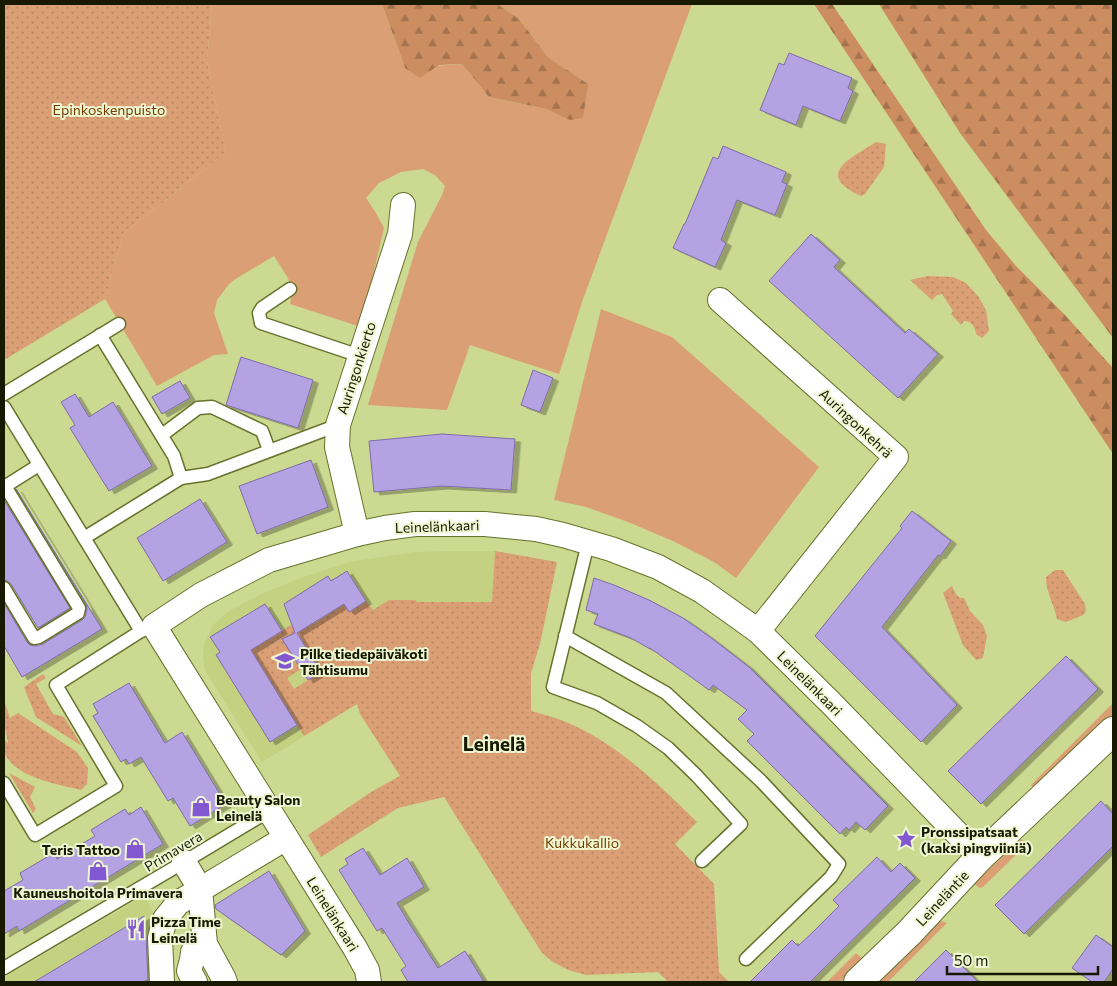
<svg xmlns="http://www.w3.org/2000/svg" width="1117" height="986" viewBox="0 0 1117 986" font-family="Commissioner,sans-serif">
<defs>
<pattern id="forest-firs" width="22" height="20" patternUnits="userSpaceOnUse" patternTransform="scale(1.25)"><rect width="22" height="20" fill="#cc8e61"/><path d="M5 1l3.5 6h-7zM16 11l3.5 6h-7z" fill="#a5734e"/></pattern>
<pattern id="park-dots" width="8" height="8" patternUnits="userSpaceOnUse" patternTransform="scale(1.25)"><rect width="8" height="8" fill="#da9f74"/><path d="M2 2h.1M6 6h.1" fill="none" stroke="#ba8863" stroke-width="1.8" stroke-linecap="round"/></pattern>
<filter id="shadow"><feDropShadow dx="5.5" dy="3" stdDeviation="0" flood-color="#0004"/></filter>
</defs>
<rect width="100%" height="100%" fill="#ccd991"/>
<g fill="#c3d180">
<path d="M453 551H495L493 602H417L357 704 262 762 205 670 203 656 204 644 213 625 229 611 261 594 298 579 349 562 415 552Z"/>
<path d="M144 896 156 917 161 973 146 982H4V978Z"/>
</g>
<g fill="#da9f74">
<path d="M212 4H382L405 68 462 64 489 97 546 109 570 119 588 84 548 57 519 19 497 4H692L582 302 559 374 470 345 447 410 368 405 418 242 442 195 445 186 435 175 423 169 401 172 379 183 366 198 376 213 384 228 361 327 290 304 292 292 288 278 274 256 237 278 229 284 217 300 214 313 228 354 214 355 157 386 105 299 123 234 226 152 207 61Z"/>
<path d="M601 309 672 337 819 467 736 578 714 562 673 541 628 522 586 507 554 500Z"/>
<path d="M1113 703V715L1052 775 1035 790 1031 785Z"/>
<path d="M1021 839 1023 841 1024 847 983 887 980 888 974 884Z"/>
<path d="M941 921 947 923 888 982H873L934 922Z"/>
<path d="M856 953 864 960 840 982H827Z"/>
</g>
<g fill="url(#forest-firs)">
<path d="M382 4H497L519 19 548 57 588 84 583 118 570 120 546 109 489 97 462 64 439 65 420 78 405 68Z"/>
<path d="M814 4H832L986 230 1016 266 1065 315 1113 368V454Z"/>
<path d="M879 4H1113V338L960 133Z"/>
</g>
<g fill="url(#park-dots)" fill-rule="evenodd">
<path d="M4 4H212L207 61 226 152 123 234 105 299 4 360Z"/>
<path d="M876 142 886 144 884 167 865 194 861 196C814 174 850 159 876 142Z"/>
<path d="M928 276 953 277 966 283 978 296 986 310 989 331 982 338 976 334C975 327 972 321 964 321L961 325 951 314 953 311 942 294 937 295 932 300 910 280Z"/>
<path d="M495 551 557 562 540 644 531 673V711C541 714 551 716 561 720 615 741 656 782 697 822L675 844 714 884 719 972 729 982H668L658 972 586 975 568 970 553 962 542 953 444 797 398 808 321 857 308 835 371 792 400 776 360 714 357 704 304 736 248 646 266 641 310 613 316 622 344 604 349 612 366 601 373 610 389 600H415L417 602H492ZM305 645 321 672 294 689 287 678 301 669 291 654Z"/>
<path d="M1055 570H1063L1085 604 1086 611 1083 615 1066 622 1057 619C1054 604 1046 593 1046 577Z"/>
<path d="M952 586C955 592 957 599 964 598L970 611 983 625 987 636 983 658 976 660 963 645 943 593Z"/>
<path d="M43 674 46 678 36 684 53 714 64 717 82 746 36 717 24 687Z"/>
<path d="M5 703 10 718 18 713 77 752 88 768 87 784 81 790C57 784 15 778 4 752 3 748 4 743 4 740L8 743 4 722V705Z"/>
<path d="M9 773 35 787 30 797 36 809 33 813Z"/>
</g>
<g fill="#b4a2e3" stroke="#7e6ca9" filter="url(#shadow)">
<path d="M789 53 852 78 848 88 853 91 840 121 803 106 796 125 760 110 779 63 784 65Z"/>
<path d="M723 146 786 172 782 182 787 184 775 215 737 200 721 240 726 243 715 267 673 248 684 224H685L713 157 718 159Z"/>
<path d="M811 234 840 260 834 267 905 333 909 329 938 354 898 398 769 281Z"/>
<path d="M241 357 313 380 298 428 226 405Z"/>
<path d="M533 370 553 378 540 412 521 405Z"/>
<path d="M180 381 190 398 162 414 152 397Z"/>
<path d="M75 394 89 417 113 402 152 466 109 491 70 428 75 425 61 402Z"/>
<path d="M442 434 515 439 511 490 442 486 374 492 369 441Z"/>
<path d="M311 460 328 507 257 534 239 486Z"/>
<path d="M16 489 102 629 22 677 4 646V603L27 642 30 645 35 646 43 644 82 620 85 617 87 609 86 604Z"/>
<path d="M200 499 227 542 163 581 137 538Z"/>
<path d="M4 500 70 608 38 628 11 584 7 581 4 580Z"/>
<path d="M912 511 951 541 940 556 938 555 882 627 957 705 921 742 815 636 902 528 900 526Z"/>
<path d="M347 571 366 601 349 612 344 604 297 633 321 672 308 680 282 639 295 633 284 604 328 576 331 581Z"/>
<path d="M594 578 614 585 649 600 683 618 710 637 749 667 888 806 865 830 856 822 849 830 846 827 840 834 747 741 754 734 738 719 747 710 713 685 709 690 684 672 650 648V649L631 638 594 624 598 614 586 610Z"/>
<path d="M265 604 282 631 251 650 297 725 270 742 216 655 220 652 210 637Z"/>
<path d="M1066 656 1098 689 981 804 948 771Z"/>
<path d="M129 683 165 743 182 732 226 804 190 826 173 798 168 801 141 757 129 764 126 759 121 762 93 716 98 713 93 704Z"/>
<path d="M1101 801 1113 814V846L1024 934 995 905Z"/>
<path d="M141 807 163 844 19 931 17 926 4 934V891L23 880 20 873 54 853 57 859 95 836 91 830 125 809 129 815Z"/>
<path d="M363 848 380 875 407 858 424 887 397 903 409 923 438 968 465 951 484 982H408L401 970 406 966 382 928 377 931 339 870 348 864 345 859Z"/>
<path d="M877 857 891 872 900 863 915 878 810 982H750L792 940 798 946 813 932 839 906 833 900Z"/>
<path d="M269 871 305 931 281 955 216 909 215 905Z"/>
<path d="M144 916 146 937 148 979 144 982H34Z"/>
<path d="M1096 935 1113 947V969L1104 982H1092L1072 968Z"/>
<path d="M946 950 978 982H914Z"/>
</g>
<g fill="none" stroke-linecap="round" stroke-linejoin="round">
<defs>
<g id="lane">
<path d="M290 289 262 308 259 313 261 323 360 356"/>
<path d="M100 335 174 456 181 478"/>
<path d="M4 394 119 324"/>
<path d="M4 407 141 631 147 629"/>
<path d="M162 435 198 408 212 407 262 431 269 450"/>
<path d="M4 487 39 465"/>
<path d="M84 538 181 478 208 474 338 425"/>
<path d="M588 543 553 687 597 703 637 726 668 748 696 775 741 824 702 861"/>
<path d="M4 588 34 638 39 637 78 613 79 608 5 486"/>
<path d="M565 636 666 693 761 781 839 864 831 877 746 959"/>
<path d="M4 783 35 835 116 786 56 685 141 631"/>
<path d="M4 968 184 862 269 811"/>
</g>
<g id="street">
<path d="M720 300 896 457 758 631"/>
<path d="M357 534 337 447 338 425 400 234 403 205"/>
<path d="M184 862 200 889 205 944 223 977 225 982"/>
<path d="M162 982 160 938 165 919 178 903 286 838"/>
<path d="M195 982 189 971 192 960 193 952 205 944"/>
<path d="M369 982 367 970 355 948 154 626 201 595 269 560 357 534 385 528 415 524H485L536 529 563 535 611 549 658 567 702 591 758 631 831 703 980 857"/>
</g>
<path id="secondary" d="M858 982 909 933 980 857 1113 731"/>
</defs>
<use href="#lane" stroke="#68722c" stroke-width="15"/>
<use href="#street" stroke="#68722c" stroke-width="26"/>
<use href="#secondary" stroke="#68722c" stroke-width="30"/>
<use href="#lane" stroke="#fff" stroke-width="12"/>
<use href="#street" stroke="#fff" stroke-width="24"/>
<use href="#secondary" stroke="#fff" stroke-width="28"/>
</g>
<defs>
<symbol id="school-bare" viewBox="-9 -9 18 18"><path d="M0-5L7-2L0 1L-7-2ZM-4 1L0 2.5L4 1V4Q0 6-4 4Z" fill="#8357d1" stroke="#eff6d2" stroke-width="2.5" paint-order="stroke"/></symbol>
<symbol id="shop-bare" viewBox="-9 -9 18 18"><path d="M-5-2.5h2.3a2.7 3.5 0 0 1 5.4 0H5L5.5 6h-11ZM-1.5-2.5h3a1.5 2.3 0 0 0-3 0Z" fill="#8357d1" stroke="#eff6d2" stroke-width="2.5" paint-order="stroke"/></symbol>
<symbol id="sight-bare" viewBox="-9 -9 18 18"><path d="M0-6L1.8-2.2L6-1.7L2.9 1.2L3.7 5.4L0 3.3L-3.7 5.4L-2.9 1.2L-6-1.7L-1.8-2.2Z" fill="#8357d1" stroke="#eff6d2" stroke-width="2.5" paint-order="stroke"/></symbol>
<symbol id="restaurant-bare" viewBox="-9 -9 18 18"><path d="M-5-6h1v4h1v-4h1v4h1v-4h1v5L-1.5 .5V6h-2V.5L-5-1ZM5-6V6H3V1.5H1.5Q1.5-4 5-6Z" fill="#8357d1" stroke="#eff6d2" stroke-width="2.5" paint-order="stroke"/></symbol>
</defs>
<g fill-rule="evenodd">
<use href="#school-bare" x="271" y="647" width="28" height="28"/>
<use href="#shop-bare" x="187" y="793" width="28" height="28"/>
<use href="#sight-bare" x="892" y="825" width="28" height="28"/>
<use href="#shop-bare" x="121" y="835" width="28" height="28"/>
<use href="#shop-bare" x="84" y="857" width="28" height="28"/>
<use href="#restaurant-bare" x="122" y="915" width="28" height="28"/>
</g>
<g text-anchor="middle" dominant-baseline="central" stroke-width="4" stroke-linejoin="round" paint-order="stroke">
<g font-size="14" fill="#753c01" stroke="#eff6d2">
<text x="109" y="109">Epinkoskenpuisto</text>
<text x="582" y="842">Kukkukallio</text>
</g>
<g font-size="14" fill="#171a00" stroke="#eff6d2">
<text transform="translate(356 368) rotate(-72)">Auringonkierto</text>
<text transform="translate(856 423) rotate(43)">Auringonkehrä</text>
<text transform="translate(437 526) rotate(-2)">Leinelänkaari</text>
<text transform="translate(810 683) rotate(45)">Leinelänkaari</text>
<text transform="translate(173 851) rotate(-31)">Primavera</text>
<text transform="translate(942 898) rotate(-47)">Leineläntie</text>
<text transform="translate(333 914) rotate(58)">Leinelänkaari</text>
</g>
<g font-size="14" font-weight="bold" fill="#171a00" stroke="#eff6d2" text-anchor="start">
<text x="300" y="653">Pilke tiedepäiväkoti<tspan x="300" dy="16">Tähtisumu</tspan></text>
<text x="216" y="799">Beauty Salon<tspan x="216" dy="16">Leinelä</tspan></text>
<text x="921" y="831">Pronssipatsaat<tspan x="921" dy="16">(kaksi pingviiniä)</tspan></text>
<text x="120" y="849" text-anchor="end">Teris Tattoo</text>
<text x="98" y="892" text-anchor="middle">Kauneushoitola Primavera</text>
<text x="151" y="921">Pizza Time<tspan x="151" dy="16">Leinelä</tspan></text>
</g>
<g font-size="19" font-weight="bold" fill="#171a00" stroke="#eff6d2">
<text x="494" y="743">Leinelä</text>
</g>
</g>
<rect width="1117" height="986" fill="none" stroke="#171a00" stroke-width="10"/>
<path d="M947 966v8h151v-8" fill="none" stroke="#171a00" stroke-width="2.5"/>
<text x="954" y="966" font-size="15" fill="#171a00" stroke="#eff6d2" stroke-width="4" paint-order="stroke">50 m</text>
</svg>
